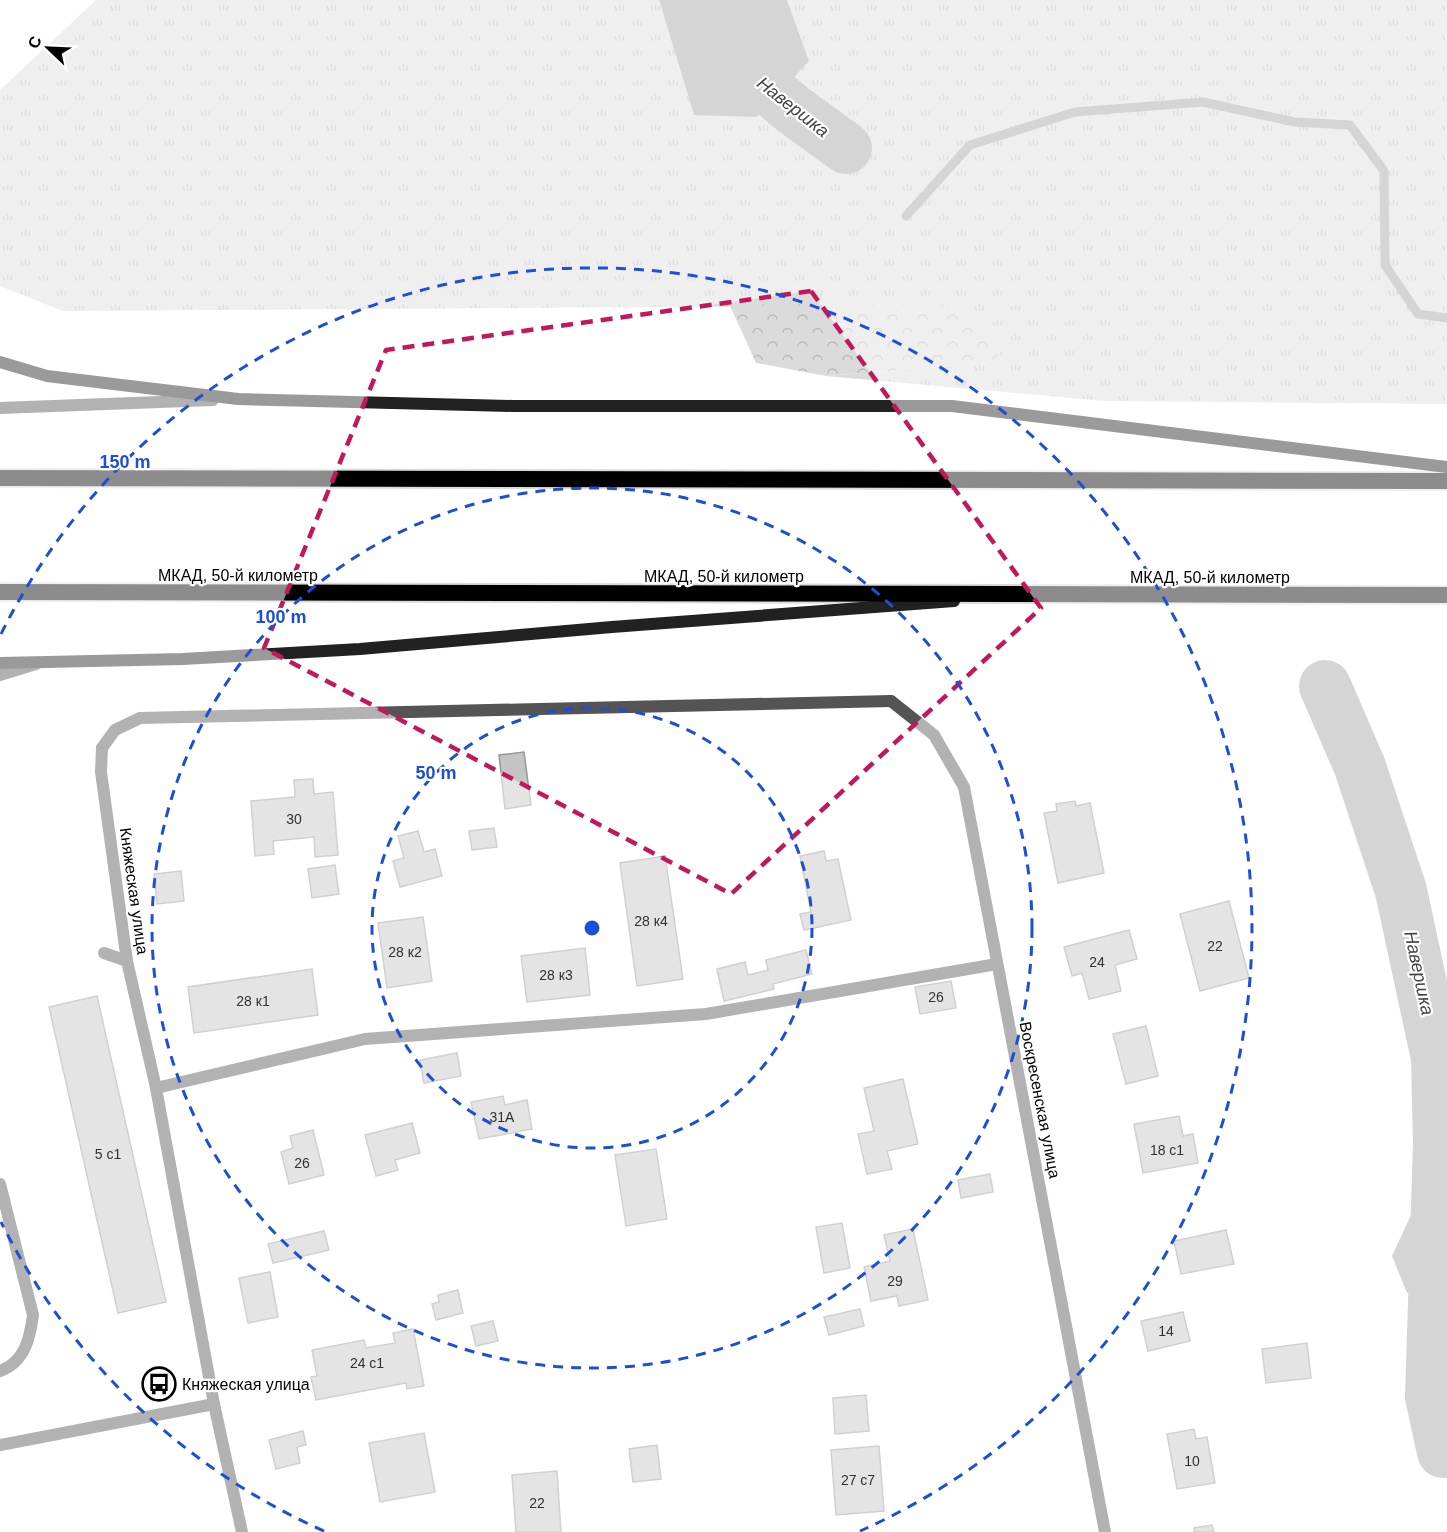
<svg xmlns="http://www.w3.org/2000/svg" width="1447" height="1532" viewBox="0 0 1447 1532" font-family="Arial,sans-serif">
<defs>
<pattern id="grass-tufts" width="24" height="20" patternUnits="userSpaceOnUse" patternTransform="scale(1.5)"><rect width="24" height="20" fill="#dbdbdb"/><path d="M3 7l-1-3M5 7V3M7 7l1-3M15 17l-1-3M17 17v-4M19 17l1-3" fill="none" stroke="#bababa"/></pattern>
<pattern id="forest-crowns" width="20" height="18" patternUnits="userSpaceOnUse" patternTransform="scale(1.5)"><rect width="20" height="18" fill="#dbdbdb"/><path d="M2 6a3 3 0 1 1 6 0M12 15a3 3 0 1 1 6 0" fill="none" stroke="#bababa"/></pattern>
</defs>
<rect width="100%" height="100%" fill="#fff"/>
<path fill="url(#grass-tufts)" d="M96 0H659L694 115 809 61 787 0H1447V404L1106 401 826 376 989 363 945 305 63 311 0 286V90Z"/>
<path fill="url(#forest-crowns)" d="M945 305 1004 349 989 363 826 376 756 363 730 306Z"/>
<g fill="#a2a2a2">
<path d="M659 0H787L809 61 756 117 694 115Z"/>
<path d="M1431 1172 1447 1184V1286L1407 1293 1392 1256Z"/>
</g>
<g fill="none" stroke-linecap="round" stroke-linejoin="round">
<path stroke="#a2a2a2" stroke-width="9" d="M906 216 970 145 1075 112 1203 102 1294 122 1350 125 1384 171 1385 265 1418 314 1447 318"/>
<g stroke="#a2a2a2" stroke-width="52">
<path d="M709 0 748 72 795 111 846 148"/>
<path d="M1325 686 1360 767 1401 891 1437 1058 1439 1144 1431 1397 1443 1452"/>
</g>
</g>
<g fill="#c4c4c4" stroke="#989898" stroke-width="1.5">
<path d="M524 752 531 805 505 809 499 755Z"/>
<path d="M313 779 314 794 333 792 338 855 315 857 314 837 273 841 274 854 255 856 251 801 295 797 294 780Z"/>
<path d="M1075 801 1076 806 1090 803 1104 873 1058 883 1044 813 1057 811 1056 804Z"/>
<path d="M494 828 497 847 472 850 469 831Z"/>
<path d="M418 831 424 852 435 849 442 876 400 887 393 861 404 858 398 836Z"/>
<path d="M824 851 826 861 838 859 851 920 804 930 800 914 811 912 800 856Z"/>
<path d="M665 856 683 979 637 986 620 863Z"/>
<path d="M335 865 339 894 312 898 308 869Z"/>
<path d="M181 871 184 901 157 904 154 874Z"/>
<path d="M1229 901 1249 978 1200 991 1180 914Z"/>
<path d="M423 917 432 981 387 988 378 923Z"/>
<path d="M1129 930 1137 959 1115 965 1121 991 1089 999 1082 973 1072 976 1064 947Z"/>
<path d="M585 948 590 995 527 1002 521 956Z"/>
<path d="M806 950 812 974 773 984 774 989 724 1001 717 969 745 962 748 975 768 970 766 960Z"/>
<path d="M312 969 318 1015 194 1033 188 987Z"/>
<path d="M951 981 956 1008 920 1014 915 987Z"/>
<path d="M97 996 166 1302 118 1313 49 1007Z"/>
<path d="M1146 1026 1158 1076 1126 1084 1113 1034Z"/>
<path d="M457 1053 461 1076 424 1083 420 1060Z"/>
<path d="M903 1079 918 1144 887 1151 892 1169 867 1174 858 1134 874 1131 864 1088Z"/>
<path d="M503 1096 505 1105 527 1100 532 1129 479 1139 471 1102Z"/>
<path d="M1179 1116 1183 1136 1193 1134 1198 1163 1143 1173 1134 1124Z"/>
<path d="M412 1123 420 1153 395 1160 398 1170 376 1176 365 1135Z"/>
<path d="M313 1130 324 1175 289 1184 281 1152 293 1148 290 1136Z"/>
<path d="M656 1149 667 1219 626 1226 615 1155Z"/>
<path d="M990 1174 993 1192 961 1198 958 1180Z"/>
<path d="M842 1223 850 1268 824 1273 816 1227Z"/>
<path d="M913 1229 928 1300 899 1306 897 1296 871 1301 864 1267 890 1261 884 1235Z"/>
<path d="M1226 1230 1234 1264 1181 1274 1174 1241Z"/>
<path d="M324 1231 329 1250 273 1263 268 1244Z"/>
<path d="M270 1272 278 1317 248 1323 239 1278Z"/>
<path d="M458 1290 463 1313 436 1320 432 1304 439 1302 438 1295Z"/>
<path d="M860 1309 864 1326 829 1335 824 1317Z"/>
<path d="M1183 1312 1190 1341 1148 1351 1141 1321Z"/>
<path d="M493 1321 498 1341 476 1346 471 1326Z"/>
<path d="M413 1329 424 1386 407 1389 406 1383 316 1400 311 1377 317 1376 312 1350 364 1340 366 1348 395 1343 393 1333Z"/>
<path d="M1307 1343 1311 1378 1266 1383 1262 1349Z"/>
<path d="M866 1395 869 1431 835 1434 833 1398Z"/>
<path d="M1194 1429 1196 1439 1207 1437 1215 1483 1177 1489 1167 1434Z"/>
<path d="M303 1431 306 1445 297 1447 300 1463 276 1469 269 1440Z"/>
<path d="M424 1433 435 1492 380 1502 369 1443Z"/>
<path d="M657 1445 661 1479 633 1482 629 1449Z"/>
<path d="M879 1446 884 1511 836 1515 831 1450Z"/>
<path d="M557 1471 561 1532H516L512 1475Z"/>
<path d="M1212 1525 1214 1532H1194V1528Z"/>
</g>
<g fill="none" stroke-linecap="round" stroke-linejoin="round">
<defs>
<g id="trunk">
<path d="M0 478 1447 481"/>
<path d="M0 592 1447 595"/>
</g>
</defs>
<use href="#trunk" stroke="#dbdbdb" stroke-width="20"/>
<g stroke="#545454" stroke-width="12">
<path d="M102 748 115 730 140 718 891 701"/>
<path d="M104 953 127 961"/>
<path d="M156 1088 365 1039 706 1014 997 964"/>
<path d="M0 1184 33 1315C30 1338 25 1362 0 1371"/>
</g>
<g stroke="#545454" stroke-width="12">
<path d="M891 701 934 735 964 787 1105 1532"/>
<path d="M102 748 101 772 127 961 156 1088 214 1404 242 1532"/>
<path d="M0 1445 214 1404"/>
</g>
<g stroke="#545454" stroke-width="12">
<path d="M0 408 213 400"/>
<path d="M0 675 36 664"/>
</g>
<g stroke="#212121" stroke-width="12">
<path d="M0 362 47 376 238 399 513 406H952L1447 467"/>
<path d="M0 663 183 659 360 649 612 627 954 601"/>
</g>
<use href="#trunk" stroke="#000" stroke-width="16"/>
</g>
<path d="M0 0H1447V1532H0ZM811 291 1041 608 731 894 264 648 386 350Z" fill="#fff" fill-opacity=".55" fill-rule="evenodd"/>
<path fill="none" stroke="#c2185b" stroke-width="4.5" stroke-dasharray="12 8" stroke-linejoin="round" d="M811 291 1041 608 731 894 264 648 386 350Z"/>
<g fill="none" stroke="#1d4ed8" stroke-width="3" stroke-dasharray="10 8">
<circle cx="592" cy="928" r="220"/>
<circle cx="592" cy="928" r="440"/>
<path d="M324 1531A660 660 0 0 1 1 1222M1 634A660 660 0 1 1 860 1531"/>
</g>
<defs>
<symbol id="bus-ring" viewBox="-11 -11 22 22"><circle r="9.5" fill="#fff" stroke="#000" stroke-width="1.5"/><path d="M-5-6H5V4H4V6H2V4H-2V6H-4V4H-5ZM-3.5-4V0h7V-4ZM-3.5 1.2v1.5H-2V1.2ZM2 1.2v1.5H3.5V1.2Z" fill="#000"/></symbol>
</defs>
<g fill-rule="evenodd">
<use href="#bus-ring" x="140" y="1365" width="38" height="38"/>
</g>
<g text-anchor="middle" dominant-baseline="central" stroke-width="4.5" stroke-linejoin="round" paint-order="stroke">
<g font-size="14" fill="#313131">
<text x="294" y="819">30</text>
<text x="651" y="921">28 к4</text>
<text x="1215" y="946">22</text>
<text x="405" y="952">28 к2</text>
<text x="1097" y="962">24</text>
<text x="556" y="975">28 к3</text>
<text x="936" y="997">26</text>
<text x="253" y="1001">28 к1</text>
<text x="502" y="1117">31А</text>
<text x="1167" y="1150">18 с1</text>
<text x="108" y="1154">5 с1</text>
<text x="302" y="1163">26</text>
<text x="895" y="1281">29</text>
<text x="1166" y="1331">14</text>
<text x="367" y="1363">24 с1</text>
<text x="1192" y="1461">10</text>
<text x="858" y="1480">27 с7</text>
<text x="537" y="1503">22</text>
</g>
<g font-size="16" fill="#000" stroke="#fff">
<text x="238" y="575">МКАД, 50-й километр</text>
<text x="724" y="576">МКАД, 50-й километр</text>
<text x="1210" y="577">МКАД, 50-й километр</text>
<text transform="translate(134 891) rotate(82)">Княжеская улица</text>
<text transform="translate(1040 1100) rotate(79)">Воскресенская улица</text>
</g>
<g font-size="16" fill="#000" stroke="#fff" text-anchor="start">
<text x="182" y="1384">Княжеская улица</text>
</g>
<g font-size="18" font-style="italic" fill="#434343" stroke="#fff">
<text transform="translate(793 107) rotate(38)">Навершка</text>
<text transform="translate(1419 973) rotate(78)">Навершка</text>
</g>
</g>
<circle cx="592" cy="928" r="9" fill="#1d4ed8" stroke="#fff" stroke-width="3"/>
<g font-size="18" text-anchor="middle" font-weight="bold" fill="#1d4ed8" stroke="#fff" stroke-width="4.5" stroke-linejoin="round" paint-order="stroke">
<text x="125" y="468">150 m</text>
<text x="281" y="623">100 m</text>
<text x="436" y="779">50 m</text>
</g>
<g transform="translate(48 48) rotate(293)" stroke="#ffffff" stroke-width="4.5" paint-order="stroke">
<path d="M0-4.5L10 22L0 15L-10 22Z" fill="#000000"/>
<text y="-9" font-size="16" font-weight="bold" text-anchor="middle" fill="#000000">С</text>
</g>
</svg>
